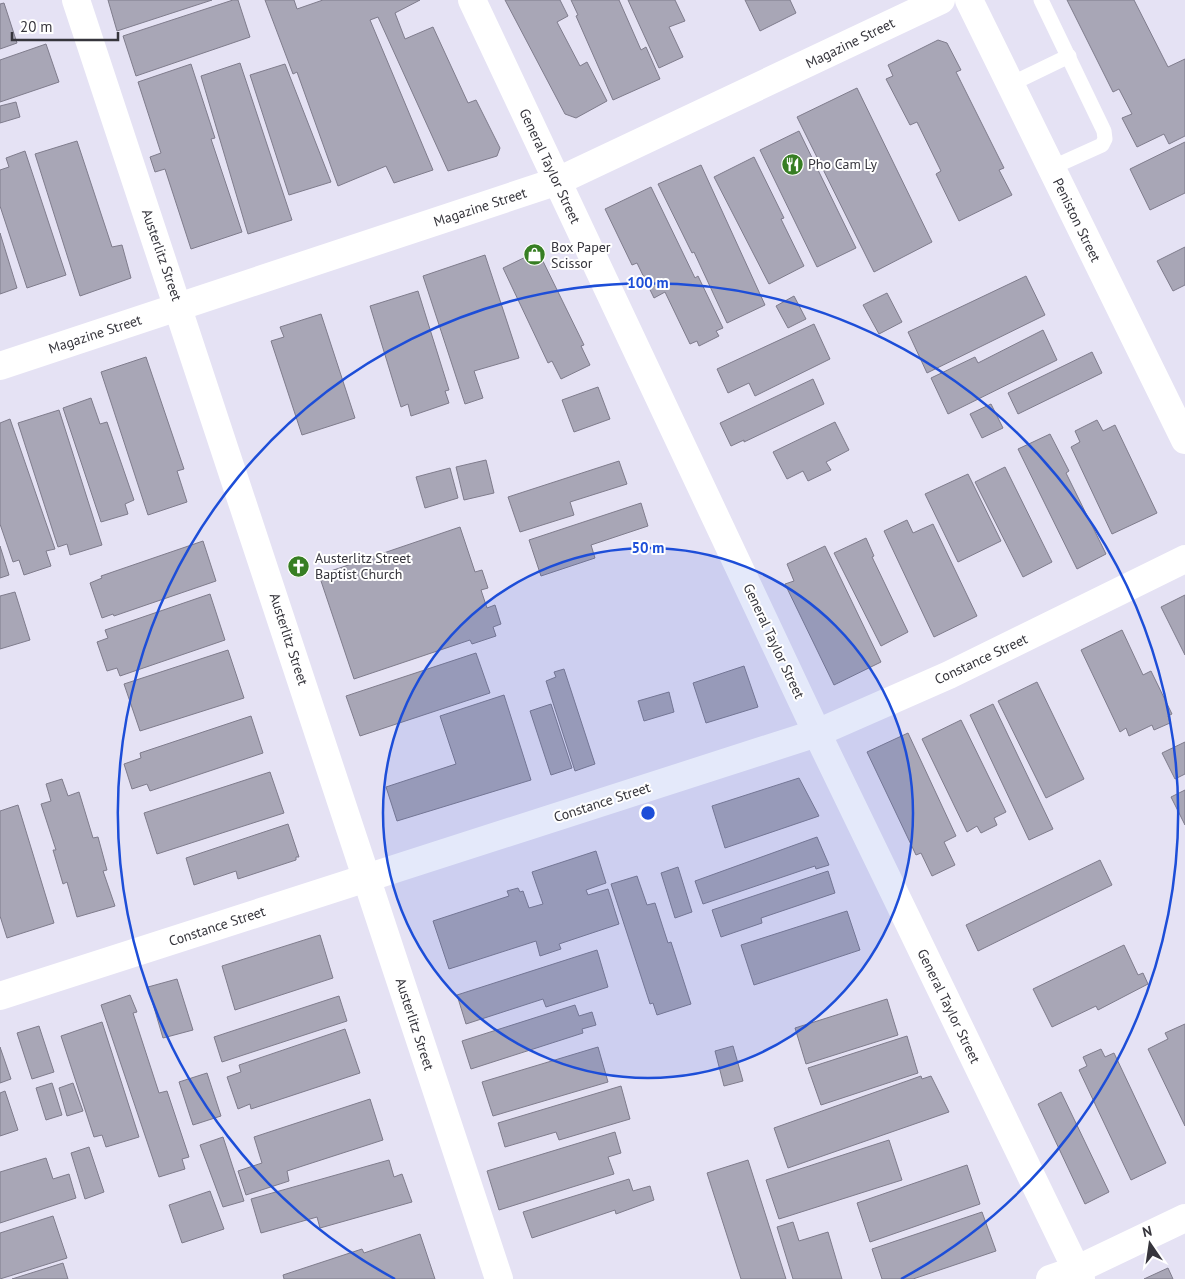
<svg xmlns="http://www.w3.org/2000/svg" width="1185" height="1279" viewBox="0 0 1185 1279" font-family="'PT Sans',sans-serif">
<rect width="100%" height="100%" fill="#e5e2f4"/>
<g fill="#a8a6b6" stroke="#7f7c8c">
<path d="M108 0H212L117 31Z"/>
<path d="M233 0H238L250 37 136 76 123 36Z"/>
<path d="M265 0H294L297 9 323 0H420L395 13 405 39 433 27 468 103 476 100 500 148 497 156 448 171 378 17 370 20 433 170 394 183 386 166 338 186 297 72 293 74Z"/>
<path d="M505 0H560L568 16 557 22 580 66 587 62 607 101 576 118 565 114Z"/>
<path d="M571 0H619L641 50 646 47 660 79 613 100 576 16 578 15Z"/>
<path d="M628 0H675L685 21 669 27 683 57 659 68Z"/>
<path d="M745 0H790L796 13 760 31Z"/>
<path d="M1067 0H1134L1168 67 1185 59V136L1169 144 1164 134 1137 147 1122 118 1132 114 1119 89 1113 92Z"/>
<path d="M4 3 17 43 0 49V4Z"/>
<path d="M938 40 947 43 961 70 956 72 1004 168 999 170 1012 195 959 221 936 174 941 171 917 122 910 125 886 79 893 76 888 65Z"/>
<path d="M46 44 59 82 0 102V60Z"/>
<path d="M240 63 292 220 248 234 201 76Z"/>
<path d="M191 64 215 138 211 139 242 232 191 249 165 169 155 172 150 157 161 153 138 82Z"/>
<path d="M285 64 331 182 289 195 250 75Z"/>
<path d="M857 88 932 242 874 272 797 117Z"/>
<path d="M16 102 20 117 0 123V106Z"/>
<path d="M799 131 856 248 817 267 760 150Z"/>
<path d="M77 141 112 247 122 245 131 278 80 296 35 154Z"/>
<path d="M1185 142V193L1150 210 1130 169Z"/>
<path d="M25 151 66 275 27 288 0 206V170L9 167 6 158Z"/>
<path d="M754 157 784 218 781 219 804 266 769 284 714 177Z"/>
<path d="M701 165 765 305 727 323 694 252 692 253 658 184Z"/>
<path d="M651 187 695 278 698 276 723 328 716 331 719 336 699 346 697 341 690 344 665 292 654 298 637 263 632 265 605 209Z"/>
<path d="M0 233 17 288 0 294Z"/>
<path d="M1185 247V285L1173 291 1157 261Z"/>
<path d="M538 251 584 345 581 346 590 365 561 379 552 361 548 363 503 268Z"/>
<path d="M485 255 519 358 474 371 483 398 465 404 423 276Z"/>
<path d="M1026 276 1045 315 927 373 908 332Z"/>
<path d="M418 291 449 390 445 391 449 403 411 416 408 404 401 407 370 306Z"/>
<path d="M887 293 902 322 879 334 863 305Z"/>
<path d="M794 296 806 319 788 328 776 306Z"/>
<path d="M321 314 355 418 302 435 271 341 284 337 280 327Z"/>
<path d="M814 324 830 359 755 396 749 383 728 393 717 369Z"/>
<path d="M1043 330 1057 360 948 414 931 378 975 357 978 363Z"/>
<path d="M1092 352 1102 373 1018 414 1008 393Z"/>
<path d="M146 357 184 469 177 471 187 502 148 515 101 372Z"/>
<path d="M813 379 824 404 744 442V440L731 446 720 423Z"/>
<path d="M598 387 610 419 574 432 562 400Z"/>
<path d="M91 398 100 424 107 422 134 500 125 504 128 514 101 522 63 408Z"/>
<path d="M991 404 1003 428 982 438 970 414Z"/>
<path d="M59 410 102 545 70 555 67 544 58 547 18 423Z"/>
<path d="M10 419 55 549 46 551 51 566 24 575 19 560 13 562 0 524V423Z"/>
<path d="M1097 420 1103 431 1115 425 1157 513 1112 534 1071 447 1080 442 1075 431Z"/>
<path d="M835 422 849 450 826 462 831 470 808 481 803 471 787 479 773 452Z"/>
<path d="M1050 434 1069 471 1066 473 1106 554 1077 569 1018 449Z"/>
<path d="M486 460 494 493 464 500 456 467Z"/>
<path d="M619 461 627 484 570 502 574 515 520 532 508 497Z"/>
<path d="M1005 467 1052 562 1023 577 975 482Z"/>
<path d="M450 468 458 498 425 508 416 477Z"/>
<path d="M968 474 1001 541 958 562 925 494Z"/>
<path d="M641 503 648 526 591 545 595 558 541 576 529 540Z"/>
<path d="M907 520 913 533 933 524 977 616 934 637 884 531Z"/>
<path d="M460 527 475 572 482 570 488 588 481 590 487 608 495 605 501 624 493 627 496 636 472 644 470 640 354 679 319 575Z"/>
<path d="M866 538 874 556 872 557 908 632 881 646 834 553Z"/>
<path d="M203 541 216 581 114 616 113 614 102 618 90 583 102 578 101 576Z"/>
<path d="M0 546 9 575 0 578Z"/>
<path d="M825 546 881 662 834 685 785 584 794 581 787 564Z"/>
<path d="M15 592 30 640 0 649V596Z"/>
<path d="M210 594 225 640 120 676 117 668 107 671 97 642 108 638 105 630Z"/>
<path d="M1185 595V655L1161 607Z"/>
<path d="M1122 630 1143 675 1151 671 1172 714 1168 716 1170 723 1154 730 1152 725 1129 736 1126 728 1120 732 1081 650Z"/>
<path d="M228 650 244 698 140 731 124 684Z"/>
<path d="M476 653 490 693 360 736 346 696Z"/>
<path d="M744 666 758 707 706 723 693 683Z"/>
<path d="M564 669 595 764 575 771 546 681 556 677 554 672Z"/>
<path d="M1037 682 1084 779 1046 798 998 701Z"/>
<path d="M669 692 674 712 644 721 638 701Z"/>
<path d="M504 695 531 780 397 821 386 787 456 764 440 716Z"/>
<path d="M551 704 572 768 551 775 530 711Z"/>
<path d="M993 704 1053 829 1029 840 970 715Z"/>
<path d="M251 716 263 753 150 791 147 784 132 789 124 764 141 758 140 753Z"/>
<path d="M961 720 1006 812 994 818 997 825 981 833 977 826 967 832 922 739Z"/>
<path d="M908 733 956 836 944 842 955 865 932 876 921 853 916 855 867 752Z"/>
<path d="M1185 742V774L1175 779 1162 753Z"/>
<path d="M270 772 284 813 157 854 144 813Z"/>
<path d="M799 778 819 816 725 848 712 806Z"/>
<path d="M62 779 68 796 79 792 93 838 98 837 107 870 103 871 115 906 77 917 67 882 63 884 53 850H56L41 804 51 801 46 784Z"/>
<path d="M1185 790V825L1171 797Z"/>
<path d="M18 805 54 923 7 938 0 916V811Z"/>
<path d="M288 824 299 857H296V860L238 879 236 871 194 885 186 858Z"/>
<path d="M817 837 829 865 816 869 815 866 703 904 695 881Z"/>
<path d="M596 851 606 883 586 890 588 895 608 889 619 924 559 944 561 949 540 956 536 941 449 969 433 921 509 896 507 891 518 888 520 892 523 891 529 908 543 904 532 872Z"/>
<path d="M1100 860 1112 885 978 951 966 925Z"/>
<path d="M678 867 692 912 675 918 661 873Z"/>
<path d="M828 871 835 893 761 918 762 923 721 937 712 910Z"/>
<path d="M637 876 647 905 655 903 668 943 671 942 691 1004 657 1015 653 1003 650 1004 611 884Z"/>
<path d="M847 911 860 950 754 985 741 945Z"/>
<path d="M320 935 333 978 235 1010 222 966Z"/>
<path d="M1124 945 1138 975 1143 973 1148 984 1098 1010 1096 1006 1052 1027 1033 989Z"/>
<path d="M597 950 608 987 546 1007 543 999 466 1024 457 995Z"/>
<path d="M177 979 193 1030 163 1038 148 987Z"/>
<path d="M130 995 137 1012 133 1013 159 1093 167 1091 189 1157 182 1159 185 1169 159 1177 101 1005Z"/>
<path d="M339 996 347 1021 222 1062 214 1037Z"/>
<path d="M887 999 898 1035 806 1064 795 1028Z"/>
<path d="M575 1005 579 1016 592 1012 596 1025 582 1029 583 1033 471 1069 462 1041Z"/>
<path d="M102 1022 139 1137 106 1147 102 1135 94 1137 61 1036Z"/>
<path d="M1185 1024V1126L1148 1049 1168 1039 1165 1033Z"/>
<path d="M39 1026 54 1072 32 1079 17 1033Z"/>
<path d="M345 1029 360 1073 251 1109 250 1104 238 1109 227 1077 241 1072 239 1065Z"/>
<path d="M907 1036 918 1073 821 1105 808 1068Z"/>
<path d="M733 1046 743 1081 724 1086 715 1051Z"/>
<path d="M0 1047 11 1079 0 1083Z"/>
<path d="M598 1047 608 1082 493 1116 482 1082Z"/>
<path d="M1101 1049 1105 1057 1114 1053 1166 1163 1131 1180 1079 1070 1087 1066 1083 1057Z"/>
<path d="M207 1073 221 1116 193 1125 179 1082Z"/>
<path d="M921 1076 922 1079 931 1076 949 1112 788 1168 774 1128Z"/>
<path d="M52 1083 62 1115 46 1120 36 1088Z"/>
<path d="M73 1083 83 1111 67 1116 59 1088Z"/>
<path d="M621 1086 630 1119 559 1140 556 1132 505 1147 498 1123Z"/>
<path d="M5 1091 18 1130 0 1136V1093Z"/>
<path d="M1061 1092 1109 1192 1085 1204 1038 1104Z"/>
<path d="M370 1099 383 1140 287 1171 289 1181 246 1195 238 1171 262 1163 254 1137Z"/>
<path d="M615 1132 621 1153 608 1157 614 1174 499 1210 487 1171Z"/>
<path d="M223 1137 244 1201 223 1207 200 1145Z"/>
<path d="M889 1140 902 1180 779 1219 766 1180Z"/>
<path d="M89 1147 104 1192 85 1199 71 1153Z"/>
<path d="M46 1158 53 1179 69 1174 76 1198 0 1223V1172Z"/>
<path d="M389 1160 394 1177 402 1174 412 1202 320 1228 317 1217 261 1233 251 1199Z"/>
<path d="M748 1160 786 1279H741L707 1173Z"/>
<path d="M967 1165 980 1204 870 1242 857 1203Z"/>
<path d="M629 1179 633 1191 650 1186 654 1200 616 1214 615 1210 532 1238 523 1212Z"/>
<path d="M210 1191 224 1229 182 1243 169 1205Z"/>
<path d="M982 1212 996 1251 913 1279H882L872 1249Z"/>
<path d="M53 1216 67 1258 0 1279V1233Z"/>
<path d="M793 1222 799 1241 828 1232 842 1279H793L777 1227Z"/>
<path d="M420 1234 435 1279H284L283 1275 362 1249 364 1253Z"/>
<path d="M63 1263 68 1279H12Z"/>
<path d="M1168 1268 1173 1279H1144Z"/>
</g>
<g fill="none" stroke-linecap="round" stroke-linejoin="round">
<g stroke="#fff" stroke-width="15">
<path d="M1041 0 1104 131 1105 139 1102 145 1051 168"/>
<path d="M1011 84 1069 56"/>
</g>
<g stroke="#fff" stroke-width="28">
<path d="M76 0 499 1279"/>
<path d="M472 0 817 733 1081 1279"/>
<path d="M969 0 1185 440"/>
<path d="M0 996 817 733 949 675 1185 559"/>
<path d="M1050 1279 1076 1270 1185 1218"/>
</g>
<path stroke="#fff" stroke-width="28" d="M0 366 558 181 941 0"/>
</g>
<circle cx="648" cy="813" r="265" fill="#1d4ed8" fill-opacity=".12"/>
<g fill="none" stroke="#1d4ed8" stroke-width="2.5">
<circle cx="648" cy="813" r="265"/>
<path d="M395 1279A530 530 0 1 1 901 1279"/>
</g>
<defs>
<symbol id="restaurant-disc" viewBox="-11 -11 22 22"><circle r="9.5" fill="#377e23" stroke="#fff"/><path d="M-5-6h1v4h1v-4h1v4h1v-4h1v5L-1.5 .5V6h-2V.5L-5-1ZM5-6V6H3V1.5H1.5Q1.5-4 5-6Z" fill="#fff"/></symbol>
<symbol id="shop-disc" viewBox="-11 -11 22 22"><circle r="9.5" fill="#377e23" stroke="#fff"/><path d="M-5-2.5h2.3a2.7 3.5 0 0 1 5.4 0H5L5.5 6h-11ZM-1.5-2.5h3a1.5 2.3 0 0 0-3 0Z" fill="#fff"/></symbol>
<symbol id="church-disc" viewBox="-11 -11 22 22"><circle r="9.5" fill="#377e23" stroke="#fff"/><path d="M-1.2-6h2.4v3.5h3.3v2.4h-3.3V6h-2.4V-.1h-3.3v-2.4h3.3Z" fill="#fff"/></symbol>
</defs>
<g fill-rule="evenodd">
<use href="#restaurant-disc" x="780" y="152" width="25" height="25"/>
<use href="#shop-disc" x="522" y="242" width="25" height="25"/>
<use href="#church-disc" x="286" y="554" width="25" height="25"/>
</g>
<g text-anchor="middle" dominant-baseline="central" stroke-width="4" stroke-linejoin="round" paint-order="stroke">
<g font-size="14" fill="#36353c" stroke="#fff">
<text transform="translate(850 43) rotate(-26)">Magazine Street</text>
<text transform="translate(550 166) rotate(65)">General Taylor Street</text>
<text transform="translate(480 207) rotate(-18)">Magazine Street</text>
<text transform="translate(1077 220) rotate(64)">Peniston Street</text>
<text transform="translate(162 255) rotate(71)">Austerlitz Street</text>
<text transform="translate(95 334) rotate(-18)">Magazine Street</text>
<text transform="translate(289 639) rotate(72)">Austerlitz Street</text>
<text transform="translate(774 641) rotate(65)">General Taylor Street</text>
<text transform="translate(981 659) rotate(-25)">Constance Street</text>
<text transform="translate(602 802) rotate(-18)">Constance Street</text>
<text transform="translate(217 926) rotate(-18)">Constance Street</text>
<text transform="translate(949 1006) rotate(64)">General Taylor Street</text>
<text transform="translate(415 1024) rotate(72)">Austerlitz Street</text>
</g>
<g font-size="14" fill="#36353c" stroke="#fff" text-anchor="start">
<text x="808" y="164">Pho Cam Ly</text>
<text x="551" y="247">Box Paper<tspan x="551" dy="16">Scissor</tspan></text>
<text x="315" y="558">Austerlitz Street<tspan x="315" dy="16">Baptist Church</tspan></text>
</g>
</g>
<circle cx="648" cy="813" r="8" fill="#1d4ed8" stroke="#fff" stroke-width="2.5"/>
<g font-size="15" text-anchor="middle" font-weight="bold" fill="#1d4ed8" stroke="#fff" stroke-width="4" stroke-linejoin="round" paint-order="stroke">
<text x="648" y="288">100 m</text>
<text x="648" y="553">50 m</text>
</g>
<g transform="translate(1150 1244) rotate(347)" stroke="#ffffff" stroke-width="4" paint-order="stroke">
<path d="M0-4L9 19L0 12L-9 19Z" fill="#36353c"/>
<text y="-8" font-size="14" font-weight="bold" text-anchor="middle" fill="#36353c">N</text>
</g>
<path d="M12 32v8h106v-8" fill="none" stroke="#36353c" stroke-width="2.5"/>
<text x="20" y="32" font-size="15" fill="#36353c" stroke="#ffffff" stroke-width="4" paint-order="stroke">20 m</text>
</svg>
